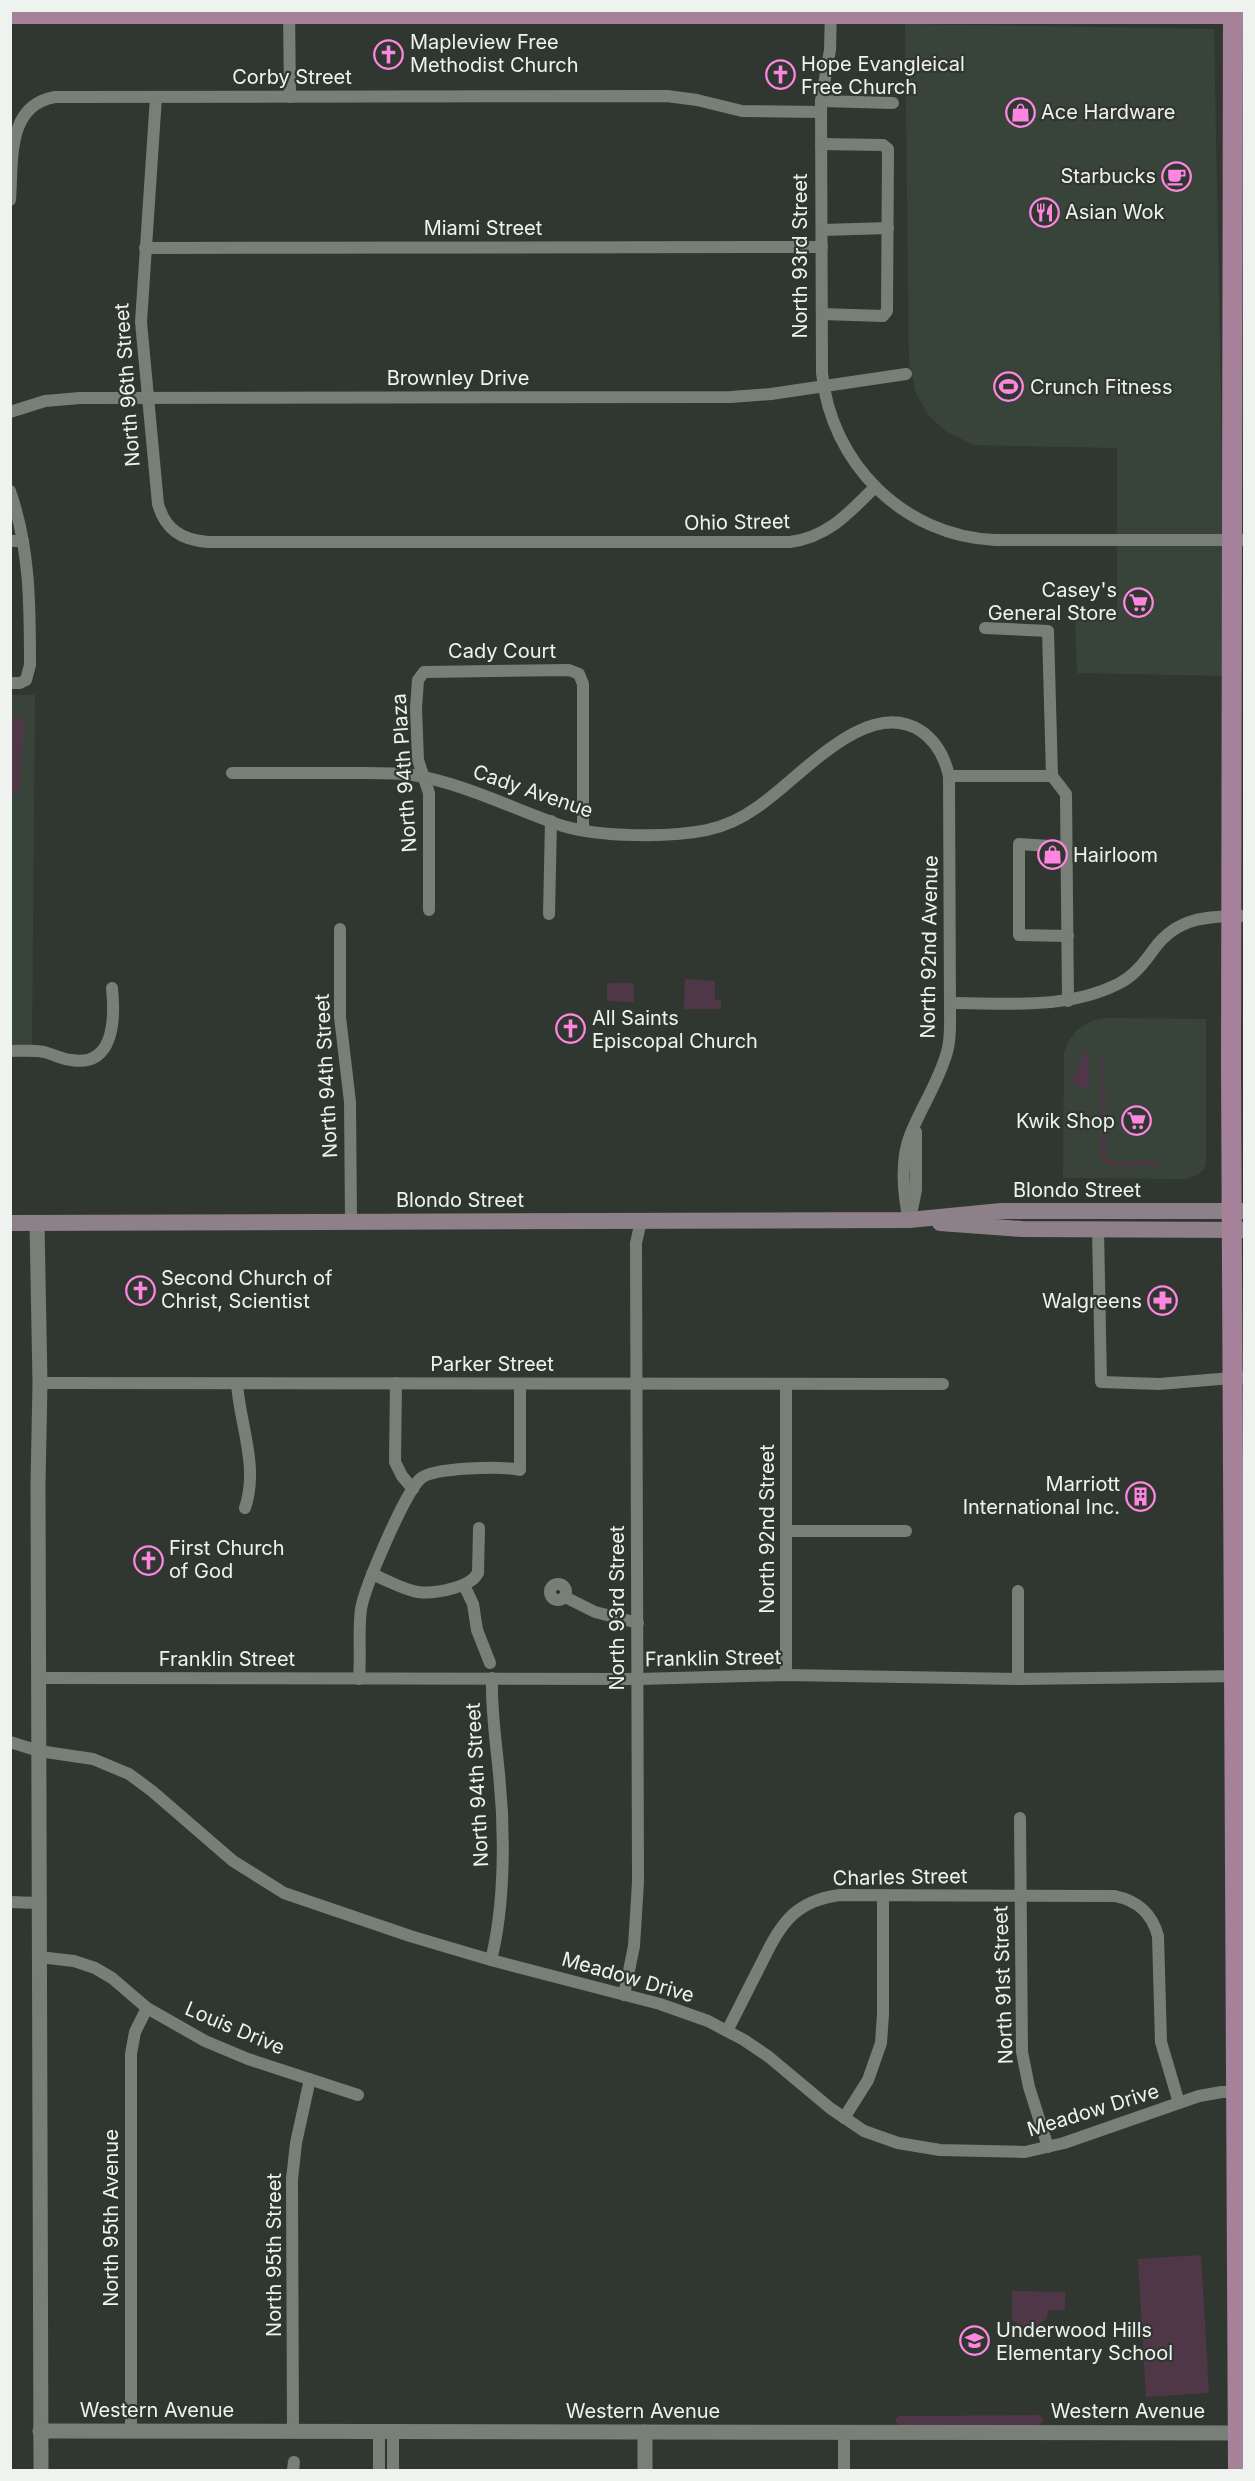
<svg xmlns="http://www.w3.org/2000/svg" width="1255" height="2481" viewBox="0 0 1255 2481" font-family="Inter,sans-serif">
<rect width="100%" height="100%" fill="#303730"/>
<g fill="#384439">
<path d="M905 24 1214 29 1226 676 1077 673 1075 613H1117V448L974 445 947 432 928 415 916 393 909 363Z"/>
<path d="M10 695H35L32 1045H11Z"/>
<path d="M1105 1018 1206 1019V1160L1204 1169 1197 1175 1187 1179 1063 1178 1064 1053 1068 1042 1077 1030 1091 1021Z"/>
</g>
<g fill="#4f3748">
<path d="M11 717 25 719 19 792H11Z"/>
<path d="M685 979 715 981V1000H721V1009H684Z"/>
<path d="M610 983H632L634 986V1002L607 1001V985Z"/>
<path d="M1088 1051 1089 1089 1088 1090 1078 1086 1072 1080 1084 1053Z"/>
<path d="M1102 1052H1104L1106 1157 1112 1162 1161 1161 1162 1165H1111L1103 1162 1101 1156Z"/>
<path d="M1201 2255 1209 2393 1146 2397 1138 2259Z"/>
<path d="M1012 2291 1065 2292V2310H1048L1047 2318 1033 2329 1020 2328 1019 2324 1012 2320Z"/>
<path d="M1040 2415 1044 2420 1038 2426H903L897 2424 895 2419 899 2416Z"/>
</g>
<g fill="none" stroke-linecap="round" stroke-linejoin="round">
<g stroke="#777f77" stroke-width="12">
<path d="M289 10 290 97"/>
<path d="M831 10 830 50 821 101 822 373C831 463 903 536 995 540H1244"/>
<path d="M156 97 141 322 158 504C165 529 181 540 208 542H790C828 537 849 513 875 487"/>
<path d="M821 101 893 103"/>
<path d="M821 144 883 145 888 149 887 311 883 316 822 314"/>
<path d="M10 200C13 162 6 105 55 97L667 96 697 100 742 111 821 112"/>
<path d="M822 230 888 228"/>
<path d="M145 248 822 247"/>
<path d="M10 412 45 401 80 398 731 397 771 394 906 374"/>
<path d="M10 491C30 548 30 606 30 665L26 680 20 683H10"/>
<path d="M10 541H23"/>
<path d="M232 773C269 773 305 773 341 773 365 773 390 772 413 775 466 784 513 809 563 826 600 837 669 838 707 830 725 826 741 819 756 808 799 780 866 695 921 731 937 742 945 758 949 776L950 1011C950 1024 951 1039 947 1052 939 1081 922 1106 911 1133 900 1158 903 1194 909 1220"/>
<path d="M949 776H1052L1048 631 985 628"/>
<path d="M1052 776 1066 794 1068 1001"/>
<path d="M1065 847 1019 844V935L1068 936"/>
<path d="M429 910V793L418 760 416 708 418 680 424 672 569 670 579 674 583 684V830"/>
<path d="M549 914 551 821"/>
<path d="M340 929V1017L350 1102 351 1221"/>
<path d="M950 1003C1007 1003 1066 1010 1118 984 1134 976 1144 963 1154 949 1177 917 1208 916 1244 916"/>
<path d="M10 1051C22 1051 33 1050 44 1052 53 1054 61 1059 71 1060 115 1068 115 1017 112 988"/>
<path d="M910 1219 916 1190V1132"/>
<path d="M1098 1230 1101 1382 1159 1384 1244 1377"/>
<path d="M40 1383 943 1384"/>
<path d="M396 1383 395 1462 402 1476 413 1489"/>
<path d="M237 1384C240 1425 259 1467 245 1508"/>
<path d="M786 1384V1675"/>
<path d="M787 1531H906"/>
<path d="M372 1574C407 1589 416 1599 454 1588 463 1585 473 1582 478 1573L479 1528"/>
<circle cx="558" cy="1592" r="8"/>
<path d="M464 1585 473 1604 477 1630 490 1663"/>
<path d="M1018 1591V1679"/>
<path d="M565 1597 595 1612 638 1623"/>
<path d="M38 1678 639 1679 786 1675 1018 1679 1244 1676"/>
<path d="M359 1679C361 1656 358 1632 361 1609 365 1586 404 1495 420 1479 433 1467 502 1466 520 1470V1384"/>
<path d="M10 1742 39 1751 93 1759 129 1774 152 1791 233 1861 284 1893 410 1936 491 1960 660 2004 708 2021 744 2040 769 2057 830 2108 864 2131 898 2143 940 2150 1025 2152 1064 2143 1199 2096 1222 2092H1240"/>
<path d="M1020 1818 1022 2052 1029 2087 1048 2147"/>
<path d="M10 1902 38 1903"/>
<path d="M39 1957 74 1961 95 1968 112 1978 147 2008 205 2041 248 2059 358 2095"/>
<path d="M491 1960C505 1905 505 1831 499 1774 496 1741 491 1711 492 1678"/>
<path d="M624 1995 634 1946 638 1882 636 1243 641 1221"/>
<path d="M727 2031C738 2010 748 1989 759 1968 779 1928 791 1901 840 1895L1115 1896C1138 1901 1152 1913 1158 1936L1161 2042 1179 2103"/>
<path d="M844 2118 868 2080 881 2043 883 2014V1895"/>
<path d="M131 2431V2054L135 2032 147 2008"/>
<path d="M293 2432 292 2179 296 2143 310 2079"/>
<path d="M379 2432V2470"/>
<path d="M393 2432V2470"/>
<path d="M844 2433V2470"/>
<path d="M293 2470 294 2462"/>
</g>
<g stroke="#777f77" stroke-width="15">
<path d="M37 1223 40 1383 38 1484 41 2470"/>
<path d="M40 2431 1244 2433"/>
<path d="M645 2432V2470"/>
</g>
<g stroke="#8e8089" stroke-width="16">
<path d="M10 1223 909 1220 1001 1211H1244"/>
<path d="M940 1223 1022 1229 1244 1230"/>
</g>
<g stroke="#a5819a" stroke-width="20">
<path d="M1233 10 1231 1066 1238 2470"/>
<path d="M10 14H1244"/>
</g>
</g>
<defs>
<symbol id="church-ring" viewBox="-11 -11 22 22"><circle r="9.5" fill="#303730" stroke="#fe86e0" stroke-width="1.5"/><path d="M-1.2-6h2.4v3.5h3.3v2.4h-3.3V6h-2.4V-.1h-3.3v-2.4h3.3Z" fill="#fe86e0"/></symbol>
<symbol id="shop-ring" viewBox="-11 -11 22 22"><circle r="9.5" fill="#303730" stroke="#fe86e0" stroke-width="1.5"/><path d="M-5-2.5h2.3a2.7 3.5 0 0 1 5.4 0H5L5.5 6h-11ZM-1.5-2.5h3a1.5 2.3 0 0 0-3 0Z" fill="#fe86e0"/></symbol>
<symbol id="cafe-ring" viewBox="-11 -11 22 22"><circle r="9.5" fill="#303730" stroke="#fe86e0" stroke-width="1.5"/><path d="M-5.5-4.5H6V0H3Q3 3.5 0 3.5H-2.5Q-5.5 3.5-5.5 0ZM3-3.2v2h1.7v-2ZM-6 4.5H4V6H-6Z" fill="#fe86e0"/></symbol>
<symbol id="restaurant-ring" viewBox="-11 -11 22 22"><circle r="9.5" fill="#303730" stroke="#fe86e0" stroke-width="1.5"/><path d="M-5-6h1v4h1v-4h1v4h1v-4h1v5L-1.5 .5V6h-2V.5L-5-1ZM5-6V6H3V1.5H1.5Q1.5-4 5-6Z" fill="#fe86e0"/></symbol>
<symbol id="stadium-ring" viewBox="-11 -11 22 22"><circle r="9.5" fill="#303730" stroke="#fe86e0" stroke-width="1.5"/><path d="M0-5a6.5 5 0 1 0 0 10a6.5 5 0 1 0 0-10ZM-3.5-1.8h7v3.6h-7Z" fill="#fe86e0"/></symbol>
<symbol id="supermarket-ring" viewBox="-11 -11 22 22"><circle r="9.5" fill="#303730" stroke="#fe86e0" stroke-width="1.5"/><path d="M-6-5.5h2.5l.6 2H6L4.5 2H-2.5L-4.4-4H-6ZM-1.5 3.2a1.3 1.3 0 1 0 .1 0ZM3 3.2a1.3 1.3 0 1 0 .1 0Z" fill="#fe86e0"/></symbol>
<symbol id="pharmacy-ring" viewBox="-11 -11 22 22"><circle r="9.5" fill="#303730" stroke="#fe86e0" stroke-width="1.5"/><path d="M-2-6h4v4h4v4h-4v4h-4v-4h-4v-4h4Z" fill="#fe86e0"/></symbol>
<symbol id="building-ring" viewBox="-11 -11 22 22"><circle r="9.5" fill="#303730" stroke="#fe86e0" stroke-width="1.5"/><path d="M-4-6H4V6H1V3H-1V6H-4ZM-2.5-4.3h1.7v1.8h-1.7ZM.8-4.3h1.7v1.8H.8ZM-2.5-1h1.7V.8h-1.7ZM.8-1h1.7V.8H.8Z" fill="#fe86e0"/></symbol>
<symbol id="school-ring" viewBox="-11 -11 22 22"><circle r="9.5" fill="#303730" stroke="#fe86e0" stroke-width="1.5"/><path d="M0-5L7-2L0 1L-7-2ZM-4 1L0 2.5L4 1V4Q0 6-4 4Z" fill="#fe86e0"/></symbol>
</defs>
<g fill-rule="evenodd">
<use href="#church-ring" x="372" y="38" width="33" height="33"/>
<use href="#church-ring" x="764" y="58" width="33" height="33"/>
<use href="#shop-ring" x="1004" y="96" width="33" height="33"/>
<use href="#cafe-ring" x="1160" y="160" width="33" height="33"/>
<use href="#restaurant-ring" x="1028" y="196" width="33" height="33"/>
<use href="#stadium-ring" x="992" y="370" width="33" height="33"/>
<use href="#supermarket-ring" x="1122" y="586" width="33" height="33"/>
<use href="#shop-ring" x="1036" y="838" width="33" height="33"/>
<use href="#church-ring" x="554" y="1012" width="33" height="33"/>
<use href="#supermarket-ring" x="1120" y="1104" width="33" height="33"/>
<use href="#church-ring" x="124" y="1274" width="33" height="33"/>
<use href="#pharmacy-ring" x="1146" y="1284" width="33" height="33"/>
<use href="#building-ring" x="1124" y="1480" width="33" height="33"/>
<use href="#church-ring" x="132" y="1544" width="33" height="33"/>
<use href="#school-ring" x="958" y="2324" width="33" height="33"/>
</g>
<g text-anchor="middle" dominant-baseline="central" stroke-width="4.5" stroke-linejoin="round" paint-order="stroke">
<g font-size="20" fill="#eff3ef" stroke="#303730" text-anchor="start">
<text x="410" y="42">Mapleview Free<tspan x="410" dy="23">Methodist Church</tspan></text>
<text x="801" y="64">Hope Evangleical<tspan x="801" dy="23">Free Church</tspan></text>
<text x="1041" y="112">Ace Hardware</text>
<text x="1156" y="176" text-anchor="end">Starbucks</text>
<text x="1065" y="212">Asian Wok</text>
<text x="1030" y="387">Crunch Fitness</text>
<text x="1117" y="590" text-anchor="end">Casey's<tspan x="1117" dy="23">General Store</tspan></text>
<text x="1073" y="855">Hairloom</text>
<text x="592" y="1018">All Saints<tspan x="592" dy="23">Episcopal Church</tspan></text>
<text x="1115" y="1121" text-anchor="end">Kwik Shop</text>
<text x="161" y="1278">Second Church of<tspan x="161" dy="23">Christ, Scientist</tspan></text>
<text x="1142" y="1301" text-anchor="end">Walgreens</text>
<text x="1120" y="1484" text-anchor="end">Marriott<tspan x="1120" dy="23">International Inc.</tspan></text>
<text x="169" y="1548">First Church<tspan x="169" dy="23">of God</tspan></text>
<text x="996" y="2330">Underwood Hills<tspan x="996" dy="23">Elementary School</tspan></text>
</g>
<g font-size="20" fill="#eff3ef" stroke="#303730">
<text x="292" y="77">Corby Street</text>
<text x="483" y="228">Miami Street</text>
<text transform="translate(800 256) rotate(-90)">North 93rd Street</text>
<text x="458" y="378">Brownley Drive</text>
<text transform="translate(127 385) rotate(-94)">North 96th Street</text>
<text transform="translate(737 522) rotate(-1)">Ohio Street</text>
<text x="502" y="651">Cady Court</text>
<text transform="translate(404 773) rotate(-94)">North 94th Plaza</text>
<text transform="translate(533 791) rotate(19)">Cady Avenue</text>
<text transform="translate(929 947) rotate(-89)">North 92nd Avenue</text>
<text transform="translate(326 1076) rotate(-93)">North 94th Street</text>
<text x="1077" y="1190">Blondo Street</text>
<text x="460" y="1200">Blondo Street</text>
<text x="492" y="1364">Parker Street</text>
<text transform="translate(767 1529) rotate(-90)">North 92nd Street</text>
<text transform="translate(617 1608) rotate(-90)">North 93rd Street</text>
<text transform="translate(713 1658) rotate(-1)">Franklin Street</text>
<text x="227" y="1659">Franklin Street</text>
<text transform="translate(477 1785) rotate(-93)">North 94th Street</text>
<text transform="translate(900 1877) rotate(-1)">Charles Street</text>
<text transform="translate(628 1977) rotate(16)">Meadow Drive</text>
<text transform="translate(1003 1985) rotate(-92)">North 91st Street</text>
<text transform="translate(235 2028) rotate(23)">Louis Drive</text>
<text transform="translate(1093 2110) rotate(-17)">Meadow Drive</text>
<text transform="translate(111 2218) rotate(-90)">North 95th Avenue</text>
<text transform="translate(274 2255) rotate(-90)">North 95th Street</text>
<text x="157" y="2410">Western Avenue</text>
<text x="643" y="2411">Western Avenue</text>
<text x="1128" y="2411">Western Avenue</text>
</g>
</g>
<rect width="1255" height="2481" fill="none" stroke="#eff3ef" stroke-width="24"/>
</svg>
